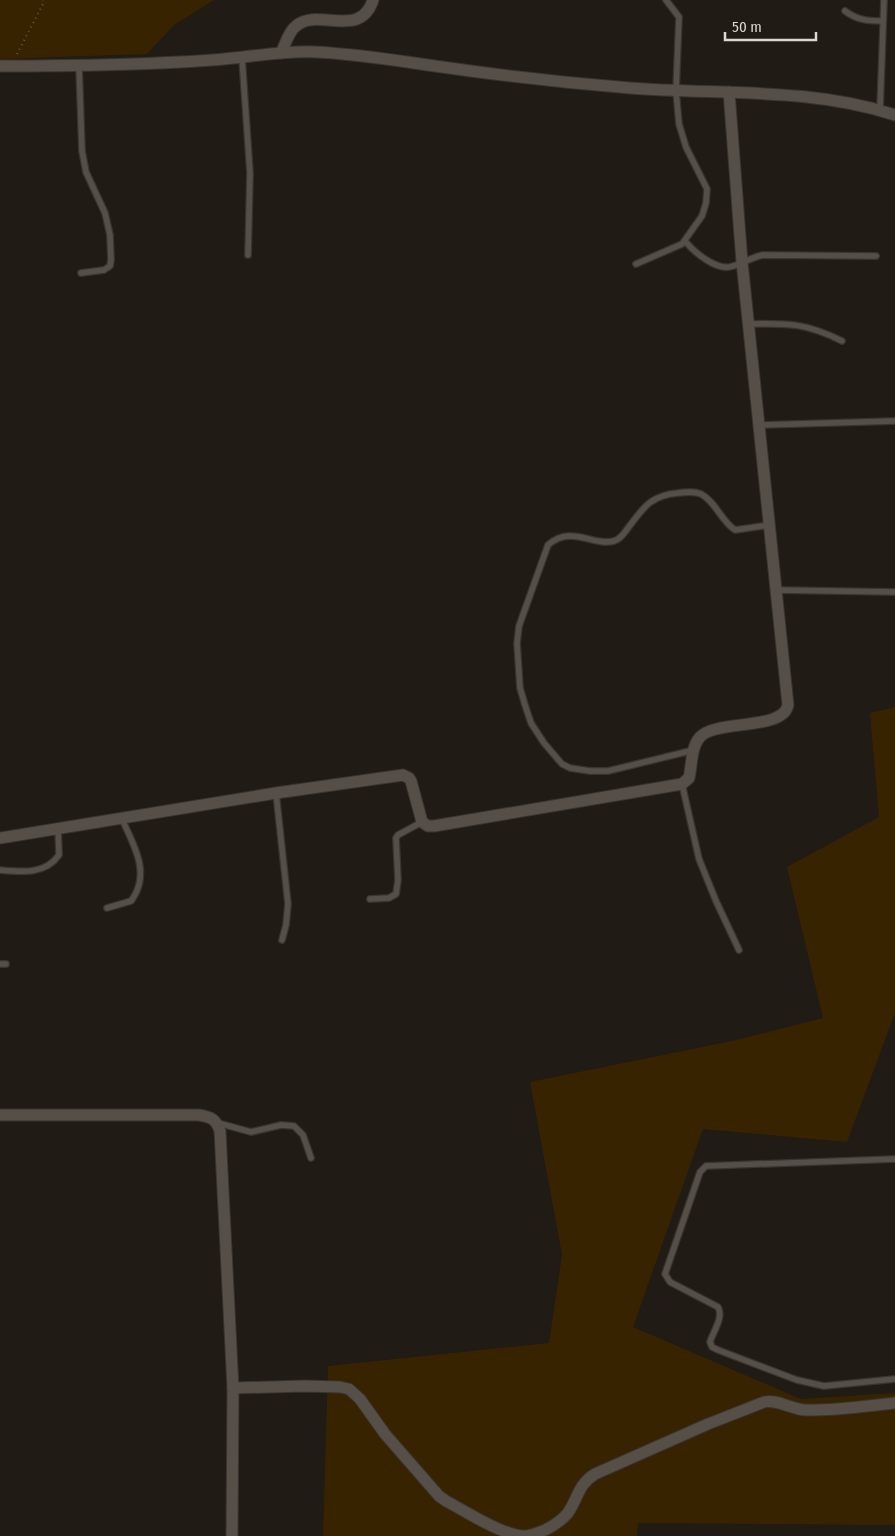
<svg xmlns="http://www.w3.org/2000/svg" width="895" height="1536" viewBox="0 0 895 1536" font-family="'Fira Sans Condensed',sans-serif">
<rect width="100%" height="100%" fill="#201b14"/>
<g fill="#382300">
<path d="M0 0H214L174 25 147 54 0 59Z"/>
<path d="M895 707V1013L847 1142 703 1129 633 1327 801 1399 895 1393V1525L638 1523 637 1536H323L328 1366 549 1343 562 1255 530 1082 732 1041 823 1018 787 867 879 817 870 713Z"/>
</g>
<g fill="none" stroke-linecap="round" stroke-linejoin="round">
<defs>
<g id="lane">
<path d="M845 11C857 20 868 21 883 21"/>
<path d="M242 58 250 173 248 255"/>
<path d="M79 66 82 151 86 172 105 213 110 235 111 260 110 266 104 270 81 273"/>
<path d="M880 110 884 0"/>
<path d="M685 241C694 252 717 272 733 266 744 263 752 257 763 255L876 256"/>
<path d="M636 264 682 244 702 216 706 203 707 189 686 147 679 124 676 91 679 17 666 0"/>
<path d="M749 324C788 323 806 323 842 341"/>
<path d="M760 425 895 421"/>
<path d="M775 590 895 592"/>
<path d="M694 750 608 771H590L570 768 562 764 544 743 531 723 525 705 520 688 517 643 519 626 548 545C571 524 594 547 614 541 621 539 624 533 628 528 643 508 651 495 678 493 686 492 694 491 701 494 716 502 721 521 735 530L769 525"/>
<path d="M682 784 699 859 716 901 739 950"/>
<path d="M276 793 288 904 286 925 282 940"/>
<path d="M0 870C21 872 45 875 59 855L58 827"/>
<path d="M370 899 389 898 396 894 398 880 396 838 398 835 422 822"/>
<path d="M107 908 131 901C152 873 133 844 121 817"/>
<path d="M0 964H6"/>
<path d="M218 1123 251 1132 281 1125 294 1126 303 1135 311 1158"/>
<path d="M895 1159 706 1166 700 1172 665 1274 670 1282 718 1307C724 1317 713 1332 710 1342L712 1347 718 1350 797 1380 824 1386 895 1379"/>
</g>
<g id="street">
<path d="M281 53C285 45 289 31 296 26 318 7 360 40 373 0"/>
<path d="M0 66C71 66 142 65 212 60 247 58 281 50 316 52 358 54 400 61 442 67 504 76 567 83 630 88 719 95 809 87 895 115"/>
<path d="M0 838 276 793 403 775 409 778 411 781 422 822 428 826H434L682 784 689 778C692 765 691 747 700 737 717 719 783 731 788 705L742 262 729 92"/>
<path d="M0 1115H199C211 1117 216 1119 220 1131L233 1388 232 1536"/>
<path d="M233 1388 305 1386 340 1387 349 1389 360 1399 385 1434 439 1496 446 1501C465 1511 502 1535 523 1536 531 1536 538 1533 545 1530 553 1526 561 1521 567 1514 578 1500 577 1485 595 1474L708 1424 764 1402C777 1399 791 1409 805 1410 835 1411 865 1406 895 1403"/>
</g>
</defs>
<use href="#lane" stroke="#383430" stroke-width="8"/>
<use href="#street" stroke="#383430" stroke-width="13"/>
<path stroke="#5d5852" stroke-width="2" stroke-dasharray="1 4" stroke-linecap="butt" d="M17 54 43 4V0"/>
<use href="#lane" stroke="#554f47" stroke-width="5.5"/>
<use href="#street" stroke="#554f47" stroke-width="11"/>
</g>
<path d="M725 32v8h91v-8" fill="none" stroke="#dcd8d3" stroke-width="2.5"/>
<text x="732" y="32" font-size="15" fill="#dcd8d3" stroke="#201b14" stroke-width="4" paint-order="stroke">50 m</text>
</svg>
